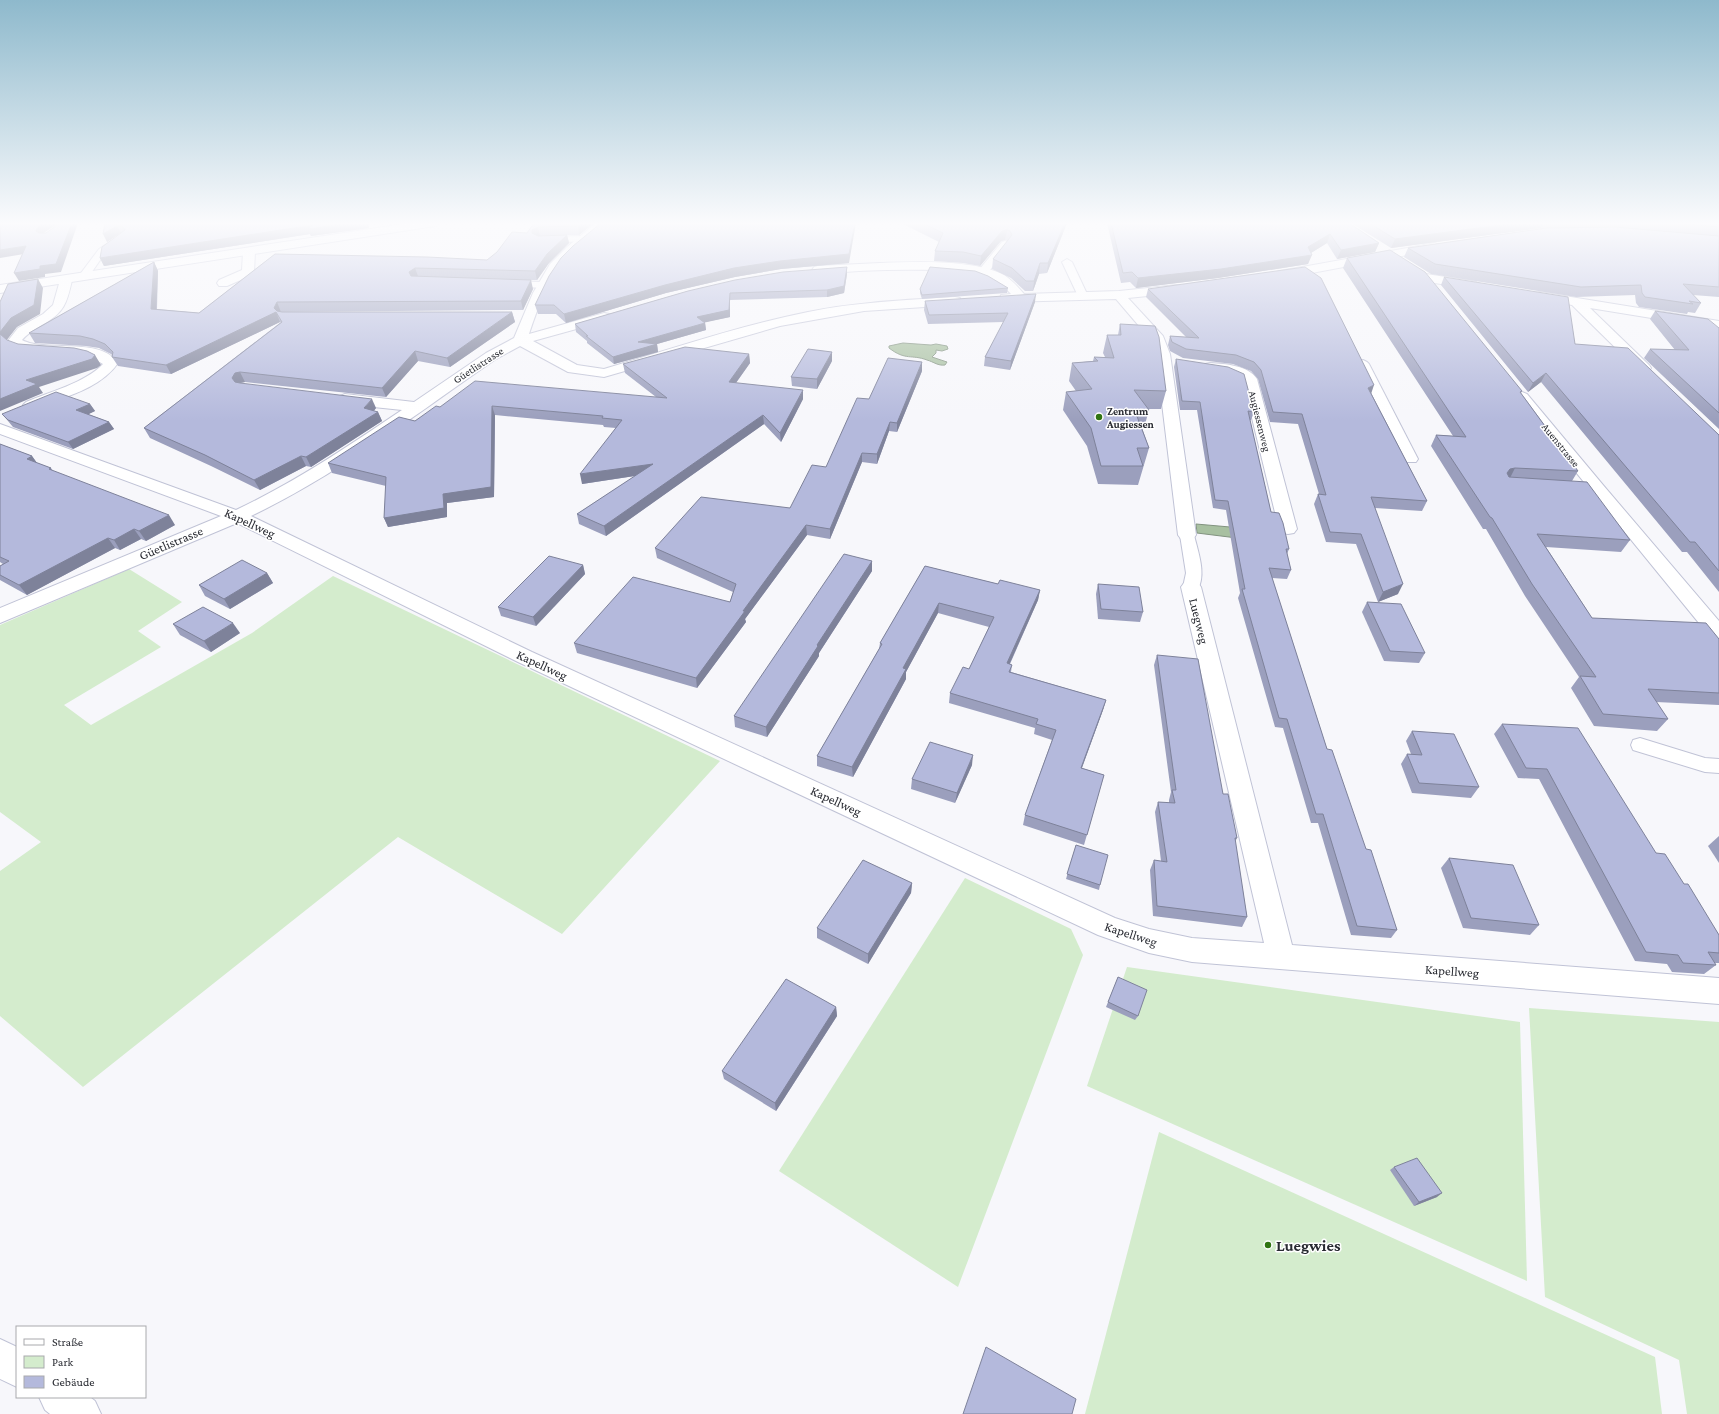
<svg xmlns="http://www.w3.org/2000/svg" width="1719" height="1414" viewBox="0 0 1719 1414" font-family="'Crimson Pro',serif">
<rect width="100%" height="100%" fill="#f7f7fb"/>
<g fill="#d4eccd">
<path d="M129 569 182 602 138 631 161 647 64 705 91 725 252 633 333 576 720 761 562 934 398 837 83 1087 0 1016V871L41 842 0 812V625Z"/>
<path d="M965 878 1071 929 1083 955 958 1287 779 1171Z"/>
<path d="M1127 967 1520 1022 1527 1281 1087 1086Z"/>
<path d="M1529 1008 1719 1022V1414H1687L1679 1360 1545 1297Z"/>
<path d="M1159 1132 1655 1357 1662 1414H1085Z"/>
</g>
<g fill="#a8c0a1" stroke="#829380">
<path d="M903 343 931 345 936 344 947 346 948 349 942 351 936 350V353L932 357 947 362 945 365C938 366 934 362 927 360 911 354 906 361 889 348V346Z"/>
<path d="M1196 524 1230 527 1237 538 1197 533Z"/>
</g>
<g fill="none" stroke-linecap="round" stroke-linejoin="round">
<defs>
<g id="lane">
<path d="M119 236 124 239 122 241 105 253 87 279H79L78 277 99 249Z"/>
<path d="M584 236 587 237 589 239 587 241 543 243 538 240 543 237Z"/>
<path d="M1005 241 1008 242 1010 244 1008 246 987 274H979L978 272 979 270 1002 242Z"/>
<path d="M1067 259 1072 262 1088 296 1087 298H1079L1078 296 1062 262Z"/>
<path d="M507 281 544 282 549 285 544 288 503 286 502 284Z"/>
<path d="M1363 360 1367 362 1369 364 1418 459 1416 462H1406L1404 459 1357 364 1359 362Z"/>
<path d="M1187 531 1192 532 1194 535C1198 552 1207 575 1197 591L1191 592 1185 591 1183 587 1186 573 1180 535 1182 532Z"/>
<path d="M1640 738 1705 758 1719 759V773L1705 772 1633 750 1631 745 1633 740Z"/>
</g>
<g id="street">
<path d="M596 223H608C598 237 581 246 569 258 548 278 538 307 529 334L604 313 609 314 611 317 609 320 533 341 577 365 604 369C671 349 739 326 808 312 856 302 906 300 955 297L960 298 961 301 960 304 955 305 864 311 780 326 604 377 568 372 520 346 496 359C416 414 339 474 251 516L532 652 1115 918 1149 929 1192 938 1264 943 1181 587 1184 583 1191 581 1198 583 1201 587 1292 945 1719 978V1004L1192 962 1149 953 1098 935 518 662 237 523 0 623V608L221 516 0 434V424L236 510C297 481 347 447 402 410L345 404 340 402 337 399 340 396 345 394 414 402 486 353 514 338 533 293 550 264 567 247Z"/>
<path d="M1435 243 1439 245 1441 247 1439 249 1280 279 1276 278 1274 275 1276 272 1280 271Z"/>
<path d="M249 248 253 250 255 252 254 272 252 275 227 286H219L217 283 219 280 242 270 243 252 245 250Z"/>
<path d="M880 263C915 262 972 259 1004 275 1012 280 1018 287 1024 294L1119 291 1177 285 1181 286 1183 289 1181 292 1177 293 1128 298 1163 336 1170 354 1196 535 1193 539 1187 540 1181 539 1178 535 1156 354 1151 340 1116 299 1006 302 1001 301 1000 298 1001 295 1011 294C1003 285 994 279 983 276 969 271 952 271 937 270 898 269 858 270 818 274L814 273 812 270 814 267 818 266Z"/>
<path d="M1426 274 1472 281 1476 282 1478 285 1476 288 1472 289 1422 281 1420 278 1422 275Z"/>
<path d="M66 276 70 277 72 280C67 303 64 313 42 325 35 329 27 334 22 340 46 353 100 336 118 363 100 389 64 397 36 408L31 410 26 408 23 405 26 402C49 392 85 383 103 364 79 347 21 362 7 342L18 328 43 314 53 305 60 280 62 277Z"/>
<path d="M1540 292 1719 321V329L1590 308 1649 365 1651 368 1649 371 1644 372 1639 371 1572 305 1535 299 1534 296 1535 293Z"/>
<path d="M1210 363C1225 364 1248 365 1257 379L1297 529 1294 533 1288 534 1282 533 1279 529 1243 381 1228 373 1205 370 1203 367 1205 364Z"/>
<path d="M1522 392 1527 394 1603 485 1719 621V641L1712 639 1517 400 1514 397 1517 394Z"/>
</g>
<g id="secondary">
<path d="M410 223H440L435 226 0 293V285Z"/>
<path d="M0 1339 17 1347V1387L0 1379Z"/>
<path d="M39 1397H90L95 1401 101 1414H50L45 1410Z"/>
</g>
</defs>
<use href="#lane" stroke="#c0c3d6" stroke-width="2"/>
<use href="#street" stroke="#c0c3d6" stroke-width="2"/>
<use href="#secondary" stroke="#c0c3d6" stroke-width="2"/>
<use href="#lane" fill="#fff" fill-rule="evenodd"/>
<use href="#street" fill="#fff" fill-rule="evenodd"/>
<use href="#secondary" fill="#fff" fill-rule="evenodd"/>
</g>
<g fill="#9b9fbd" fill-rule="evenodd">
<path d="M105 223 369 228 311 236 310 234 104 266 100 258 117 235 107 242Z"/>
<path d="M534 223H594L579 235H567L569 243 549 263 537 280H513L533 289 523 310 281 312H512L515 322 450 367 418 361 386 397 245 382 240 383 376 408 374 411 378 412 382 421 311 467 306 466 260 490 211 466 150 438 144 428 281 322H280L171 374 118 366 112 357V355L111 354 99 348 86 346 35 343 29 333 154 262 158 271 157 309 199 313 275 254 487 260 527 233ZM564 235 539 236H540Z"/>
<path d="M901 223H1067L1047 273 1039 274 1033 291H1025L1011 278 992 269 993 259 1008 241 1005 240 1001 241 980 266 963 263 934 261 935 251 939 242Z"/>
<path d="M1107 223H1349L1379 243 1375 252 1337 259 1327 243 1311 253 1308 264 1218 278 1136 288 1130 282 1121 283Z"/>
<path d="M1351 223H1719V297L1693 295 1701 303 1695 313 1688 312 1687 314 1639 307 1636 303 1635 295 1576 297 1431 274 1404 257 1408 248 1545 228H1541L1391 248Z"/>
<path d="M599 225 849 263 781 269 735 277 666 293 566 323 556 314H538L535 305Z"/>
<path d="M1347 258 1522 391 1521 393 1578 471 1572 481 1630 540 1621 552 1546 547 1592 618 1719 639V705L1656 702 1668 719 1657 731 1594 726 1571 688 1579 677 1525 596 1486 529H1483L1431 446 1436 435 1453 436 1343 268Z"/>
<path d="M847 274 844 293 827 297 730 300V317L705 322 706 330 657 344 658 352 614 364 587 343V341L576 332 575 324 688 291Z"/>
<path d="M1444 277 1575 344 1719 435V592L1687 552H1682L1541 382 1528 392 1441 285Z"/>
<path d="M1008 288 1007 293 922 299 920 293V289Z"/>
<path d="M1148 289 1371 393 1427 501 1422 511 1375 508 1398 594 1378 602 1356 544 1326 542 1314 504 1318 494H1319L1298 424 1270 422 1258 379 1251 371 1233 364 1183 358 1170 351 1168 345 1170 336 1186 337 1146 297Z"/>
<path d="M925 301 1035 302 1010 370 984 366 985 357 1004 322 928 324 924 310Z"/>
<path d="M1655 311 1719 328V429L1644 358 1650 349 1675 350 1650 319Z"/>
<path d="M1120 324 1166 391 1161 409H1148L1149 410 1144 428H1142L1149 448 1138 485 1098 484 1087 446 1063 410 1066 392 1076 391 1069 381 1072 363 1093 361 1094 357H1105L1103 353 1107 335H1118Z"/>
<path d="M749 354 750 363 736 383 803 399 781 442 764 424 606 536 579 524 577 514 635 476 582 484 616 428 604 427 603 425 495 415 494 497 447 503V517L388 527 384 518 386 486 332 473 328 463 415 421 440 407 656 397 625 373 623 364Z"/>
<path d="M1176 359 1254 412 1251 420H1250L1271 512 1289 549 1287 554 1291 570 1287 579 1272 578 1327 749 1397 930 1391 938 1351 935 1318 823H1311L1283 728 1275 727 1238 598 1240 593 1226 510 1213 508 1197 410H1180L1174 367Z"/>
<path d="M832 361 817 389 792 386 791 377Z"/>
<path d="M922 371 897 432 889 431 877 464 862 462 830 539 807 535 745 619 746 622 697 688 577 653 574 643 730 602 733 592 657 558 655 548 790 508 826 467 869 399Z"/>
<path d="M90 404 95 411 88 414 109 422 114 429 73 449 13 427 8 421 2 414Z"/>
<path d="M0 444 32 456 37 463 51 468 53 471 175 525 146 541 141 539 120 550 115 548 27 595 0 580V566L3 564 0 562Z"/>
<path d="M872 561V571L819 653V656L767 737 735 727 734 716Z"/>
<path d="M583 565 585 574 536 626 501 616 498 607Z"/>
<path d="M925 566 998 584 1040 590 1038 600 1010 664 1012 665 1011 672 1106 700 1103 710 1082 768 1104 775 1084 845 1023 825 1025 815 1052 740 1034 734 1035 728 949 703 950 693 969 669 989 627 938 613 906 672V679L853 777 817 766V756L879 649 880 643Z"/>
<path d="M267 573 273 583 230 609 205 596 199 585Z"/>
<path d="M1098 584 1143 612 1140 622 1098 619 1096 594Z"/>
<path d="M1367 602 1425 653 1419 663 1384 661 1362 612Z"/>
<path d="M173 624 240 633 211 652 180 635Z"/>
<path d="M1157 655 1223 794 1237 838 1235 842 1247 917 1242 927 1153 916 1150 870 1154 860 1161 861 1155 812 1158 802 1169 803V800L1171 792 1154 665Z"/>
<path d="M1502 724 1656 853 1684 884 1719 935V963H1715L1716 965 1704 974 1672 972 1667 964 1635 961 1539 779 1518 778 1494 734Z"/>
<path d="M1412 731 1479 787 1471 798 1412 793 1401 764 1407 754H1411L1406 741Z"/>
<path d="M972 765 955 803 911 789 912 779Z"/>
<path d="M1719 836V863L1708 846Z"/>
<path d="M1076 845 1100 885 1099 890 1066 879Z"/>
<path d="M1449 858 1539 925 1530 935 1463 928 1441 868Z"/>
<path d="M912 883 911 893 868 964 817 938V928Z"/>
<path d="M1118 977 1138 1016 1135 1020 1106 1007Z"/>
<path d="M836 1007 837 1016 776 1111 724 1079 722 1071Z"/>
<path d="M1394 1167 1437 1197 1414 1206 1390 1170Z"/>
</g>
<g fill="#7e829a">
<path d="M43 223H59L42 234 40 238 36 231 38 227Z"/>
<path d="M72 223H78L61 272 45 274V277L19 281 14 273 40 266Z"/>
<path d="M347 223H368L369 228 311 236 310 234 104 266 100 258 313 225Z"/>
<path d="M581 223H594L579 235 578 226Z"/>
<path d="M855 223H856L849 263 781 269 735 277 666 293 566 323 564 314 665 285Z"/>
<path d="M1065 223H1067L1047 273 1048 263Z"/>
<path d="M1516 223H1543L1541 228 1391 248 1395 239Z"/>
<path d="M117 226 121 233 107 242 103 234Z"/>
<path d="M538 227 540 236 534 239 532 233V230Z"/>
<path d="M1007 230 1005 240 1001 241 980 266 981 256 1002 231Z"/>
<path d="M1330 234 1327 243 1306 256 1312 255 1308 264 1218 278 1136 288 1138 278 1308 247Z"/>
<path d="M567 235 569 243 549 263 537 280 535 271 547 254Z"/>
<path d="M1379 243 1375 252 1337 259 1341 250Z"/>
<path d="M26 246 30 253 0 258V250Z"/>
<path d="M154 262 158 271 156 318 151 309Z"/>
<path d="M1040 263 1039 274 1033 291 1034 281Z"/>
<path d="M847 267V274L844 293 827 297V290Z"/>
<path d="M415 268 418 276 412 281 409 272Z"/>
<path d="M38 279 43 288 40 314 17 327 6 341 0 334V332Z"/>
<path d="M531 280 533 289 523 310 521 301Z"/>
<path d="M730 293V317L698 324 697 317Z"/>
<path d="M1036 294 1035 302 1010 370 1011 361Z"/>
<path d="M277 302 281 312 278 316 276 312 280 322 171 374 166 365 274 308Z"/>
<path d="M512 312 515 322 450 367 447 358Z"/>
<path d="M705 323 706 330 657 344 658 352 614 364 613 357 638 342Z"/>
<path d="M415 351 418 361 386 397 382 388Z"/>
<path d="M832 352V361L817 389V379Z"/>
<path d="M749 354 750 363 730 391 729 382Z"/>
<path d="M95 355 101 365 97 368 39 387 43 393 0 411V399L26 380Z"/>
<path d="M922 362V371L897 432V423Z"/>
<path d="M240 372 245 382 240 383 237 388 232 378 235 373Z"/>
<path d="M1546 373 1541 382 1528 392 1533 383Z"/>
<path d="M1374 385 1371 394 1368 388Z"/>
<path d="M803 390V399L781 442 780 433Z"/>
<path d="M372 399 376 408 368 418 364 408Z"/>
<path d="M90 404 95 411 81 418 76 410Z"/>
<path d="M492 406 495 415 494 497 447 503V517L388 527 384 518 443 494Z"/>
<path d="M378 412 382 421 311 467 306 457Z"/>
<path d="M763 415 764 424 606 536 604 526Z"/>
<path d="M109 422 114 429 73 449 68 442Z"/>
<path d="M890 422 889 431 877 464V454Z"/>
<path d="M862 453V462L830 539V529Z"/>
<path d="M32 456 39 466 27 459Z"/>
<path d="M301 456 306 466 260 490 254 480Z"/>
<path d="M653 464 654 473 582 484 580 474Z"/>
<path d="M1515 468 1509 480 1507 473 1510 469Z"/>
<path d="M169 515 175 525 146 541 139 531Z"/>
<path d="M806 525 807 535 745 619 746 622 697 688 696 678 743 611Z"/>
<path d="M134 529 141 539 120 550 114 540Z"/>
<path d="M108 538 115 548 27 595 19 585Z"/>
<path d="M872 561V571L819 653V656L767 737 766 727 817 645Z"/>
<path d="M583 565 585 574 536 626 533 617Z"/>
<path d="M267 573 273 583 230 609 224 599Z"/>
<path d="M1403 584 1398 594 1378 602 1383 592Z"/>
<path d="M1040 590 1038 600 1005 674 1007 663Z"/>
<path d="M939 603 938 613 906 672V679L853 777 852 767 903 668Z"/>
<path d="M233 623 240 633 211 652 204 641Z"/>
<path d="M1106 700 1103 710 1078 778 1081 768Z"/>
<path d="M973 755 972 765 955 803 957 793Z"/>
<path d="M912 883 911 893 868 964V954Z"/>
<path d="M836 1007 837 1016 776 1111 775 1103Z"/>
<path d="M1442 1193 1437 1197 1414 1206 1419 1202Z"/>
</g>
<g fill="#b4b9dc" stroke="#7e829a">
<path d="M0 223H43L38 227 36 231 39 233H46L60 223H72L56 264 40 266V269L14 273 26 246 0 250Z"/>
<path d="M105 223H347L308 229 313 225 100 258 102 247 125 230 122 226H117L103 234Z"/>
<path d="M534 223H581L578 226 538 227 532 230V233L538 236 567 235 547 254 535 271 415 268 409 272 411 276 531 280 521 301 277 302 274 308 277 311 282 312H512L447 358 415 351 382 388 240 372 235 373 232 378 235 382 240 383 372 399 364 408 378 412 306 457 301 456 254 480 205 455 144 428 282 322 276 312 166 365 112 357 113 352 105 344 93 339 80 336 29 333 154 262 151 309 199 313 275 254 427 257 487 260 497 252 512 232 527 233Z"/>
<path d="M601 223H855L849 254 780 261 734 268 665 285 564 314 554 305H535L549 276 561 258 573 246Z"/>
<path d="M922 223H1065L1048 263H1040L1034 281H1026L1012 268 993 259 1012 235 1010 231 1007 230 1002 231 981 256 963 252 935 251 943 233Z"/>
<path d="M1111 223H1349L1379 243 1341 250 1330 234 1308 247 1312 255 1221 269 1138 278 1132 272 1123 273Z"/>
<path d="M1369 223H1516L1395 239Z"/>
<path d="M1675 223H1719V227Z"/>
<path d="M1615 227 1719 236V287L1683 284 1701 303 1689 301 1693 304 1645 297 1642 293 1641 285 1581 287 1435 264 1408 248 1546 228Z"/>
<path d="M1390 250 1425 272 1522 391 1520 392 1578 471 1515 468 1510 469 1507 473 1509 477 1587 482 1630 540 1537 534 1592 618 1706 623 1719 639V693L1648 689 1668 719 1603 714 1580 676 1596 677 1532 584 1492 518 1490 517 1436 435 1466 437 1347 258Z"/>
<path d="M847 267 844 286 827 290 730 293 729 310 697 317 705 323 638 342 657 344 613 357 586 336H588L575 324 688 291 735 280 783 272Z"/>
<path d="M930 267 975 271 988 276 1008 288 922 295 920 289Z"/>
<path d="M1305 267 1321 278 1374 385 1368 388 1427 501 1371 497 1403 584 1383 592 1361 534 1330 532 1318 494 1326 495 1302 414 1273 412 1261 370 1254 362 1236 355 1186 349 1172 342 1170 336 1199 338 1148 289Z"/>
<path d="M1444 277 1568 297 1575 344 1628 348 1719 435V571L1695 542H1690L1546 373 1533 383Z"/>
<path d="M38 279 34 305 11 318 0 332V302L8 284Z"/>
<path d="M1036 294 1011 361 985 357 1008 313 929 315 925 301Z"/>
<path d="M1655 311 1708 319 1719 328V413L1650 349 1689 350Z"/>
<path d="M1120 324 1155 326 1159 337 1166 391 1134 390 1149 410 1135 411 1149 448H1137L1143 466H1101L1091 428 1066 392 1092 389 1072 363 1098 361 1094 357 1114 358 1107 335H1121Z"/>
<path d="M0 333V334L7 340 18 344 74 348 87 351 95 355 92 359 26 380 37 384 0 399Z"/>
<path d="M685 347 749 354 729 382 803 390 780 433 763 415 604 526 577 514 653 464 580 474 622 420 602 418 603 416 492 406 491 487 443 494 444 508 384 518 386 477 328 463 399 417 415 421 436 406 440 407 475 381 667 398 623 364Z"/>
<path d="M808 349 832 352 817 379 791 377Z"/>
<path d="M888 358 922 362 897 423 890 422 877 454 862 453 830 529 806 525 743 611H745L696 678 574 643 633 577 730 602 736 584 655 548 701 497 790 508 812 465 826 467 857 398 869 399Z"/>
<path d="M1176 359 1228 367 1244 374 1254 412 1248 411 1271 512 1279 513 1283 523 1289 549H1286L1291 570 1269 568 1327 749 1332 750 1366 849 1371 850 1397 930 1357 926 1323 814H1316L1287 719 1279 718 1242 589H1245L1228 501 1215 500 1200 402 1182 401Z"/>
<path d="M56 392 90 404 76 410 109 422 68 442 8 420 2 414Z"/>
<path d="M0 444 32 456 27 459 51 468 49 469 169 515 139 531 134 529 114 540 108 538 19 585 0 575V566L9 561 0 557Z"/>
<path d="M844 554 872 561 817 645 818 646 766 727 734 716Z"/>
<path d="M549 556 583 565 533 617 498 607Z"/>
<path d="M242 560 267 573 224 599 199 585Z"/>
<path d="M925 566 998 584 1000 580 1040 590 1007 663 1012 665 1009 672 1106 700 1081 768 1104 775 1087 835 1025 815 1056 730 1036 724 1038 719 950 693 963 667 969 669 994 617 939 603 903 668 906 669 852 767 817 756 882 644 880 643Z"/>
<path d="M1098 584 1139 587 1143 612 1101 609Z"/>
<path d="M1367 602 1401 604 1425 653 1390 651Z"/>
<path d="M203 607 233 623 204 641 173 624Z"/>
<path d="M1157 655 1198 659 1223 794H1228L1237 838H1235L1247 917 1157 906 1154 860 1167 862 1158 802 1175 803 1172 790H1176Z"/>
<path d="M1502 724 1578 728 1656 853 1665 854 1684 884H1688L1719 935V953L1708 952 1716 965 1683 963 1678 955 1646 952 1547 769 1526 768Z"/>
<path d="M1412 731 1454 734 1479 787 1419 783 1407 754 1422 755Z"/>
<path d="M930 742 973 755 957 793 912 779Z"/>
<path d="M1076 845 1108 855 1100 885 1067 874Z"/>
<path d="M1449 858 1513 865 1539 925 1471 918Z"/>
<path d="M863 860 912 883 868 954 817 928Z"/>
<path d="M1118 977 1147 990 1138 1016 1108 1002Z"/>
<path d="M786 979 836 1007 775 1103 722 1071Z"/>
<path d="M1417 1158 1442 1193 1419 1202 1394 1167Z"/>
<path d="M986 1347 1076 1399 1072 1414H963Z"/>
</g>
<linearGradient id="sky" x2="0" y2="1"><stop stop-color="#8eb9cc"/><stop offset="0.53" stop-color="#fbfbfd"/><stop offset="1" stop-color="#fbfbfd" stop-opacity="0"/></linearGradient>
<rect width="1719" height="421" fill="url(#sky)"/>
<g fill="#307413" stroke="#fff" stroke-width="1.5">
<circle cx="1099" cy="417" r="4"/>
<circle cx="1268" cy="1245" r="4"/>
</g>
<g text-anchor="middle" dominant-baseline="central" stroke-width="3" stroke-linejoin="round" paint-order="stroke">
<g font-size="11" fill="#292b32" stroke="#fff">
<text transform="translate(478 365) rotate(-33)">Güetlistrasse</text>
<text transform="translate(1260 421) rotate(76)">Augiessenweg</text>
<text transform="translate(1561 445) rotate(51)">Auenstrasse</text>
</g>
<g font-size="11" font-weight="bold" fill="#292b32" stroke="#fff" text-anchor="start">
<text x="1107" y="411">Zentrum<tspan x="1107" dy="13">Augiessen</tspan></text>
</g>
<g font-size="13" fill="#292b32" stroke="#fff">
<text transform="translate(250 523) rotate(25)">Kapellweg</text>
<text transform="translate(171 543) rotate(-23)">Güetlistrasse</text>
<text transform="translate(1199 621) rotate(76)">Luegweg</text>
<text transform="translate(542 665) rotate(25)">Kapellweg</text>
<text transform="translate(836 801) rotate(25)">Kapellweg</text>
<text transform="translate(1131 934) rotate(18)">Kapellweg</text>
<text transform="translate(1452 971) rotate(4)">Kapellweg</text>
</g>
<g font-size="16" font-weight="bold" fill="#292b32" stroke="#fff" text-anchor="start">
<text x="1276" y="1245">Luegwies</text>
</g>
</g>
<rect x="16" y="1326" width="130" height="72" fill="#ffffff" stroke="#a9aaad"/>
<rect x="24" y="1339" width="20" height="6" fill="#ffffff" stroke="#a9aaad"/>
<text x="52" y="1346" font-size="12" fill="#292b32">Straße</text>
<rect x="24" y="1356" width="20" height="12" fill="#d4eccd" stroke="#a9aaad"/>
<text x="52" y="1366" font-size="12" fill="#292b32">Park</text>
<rect x="24" y="1376" width="20" height="12" fill="#b4b9dc" stroke="#a9aaad"/>
<text x="52" y="1386" font-size="12" fill="#292b32">Gebäude</text>
</svg>
